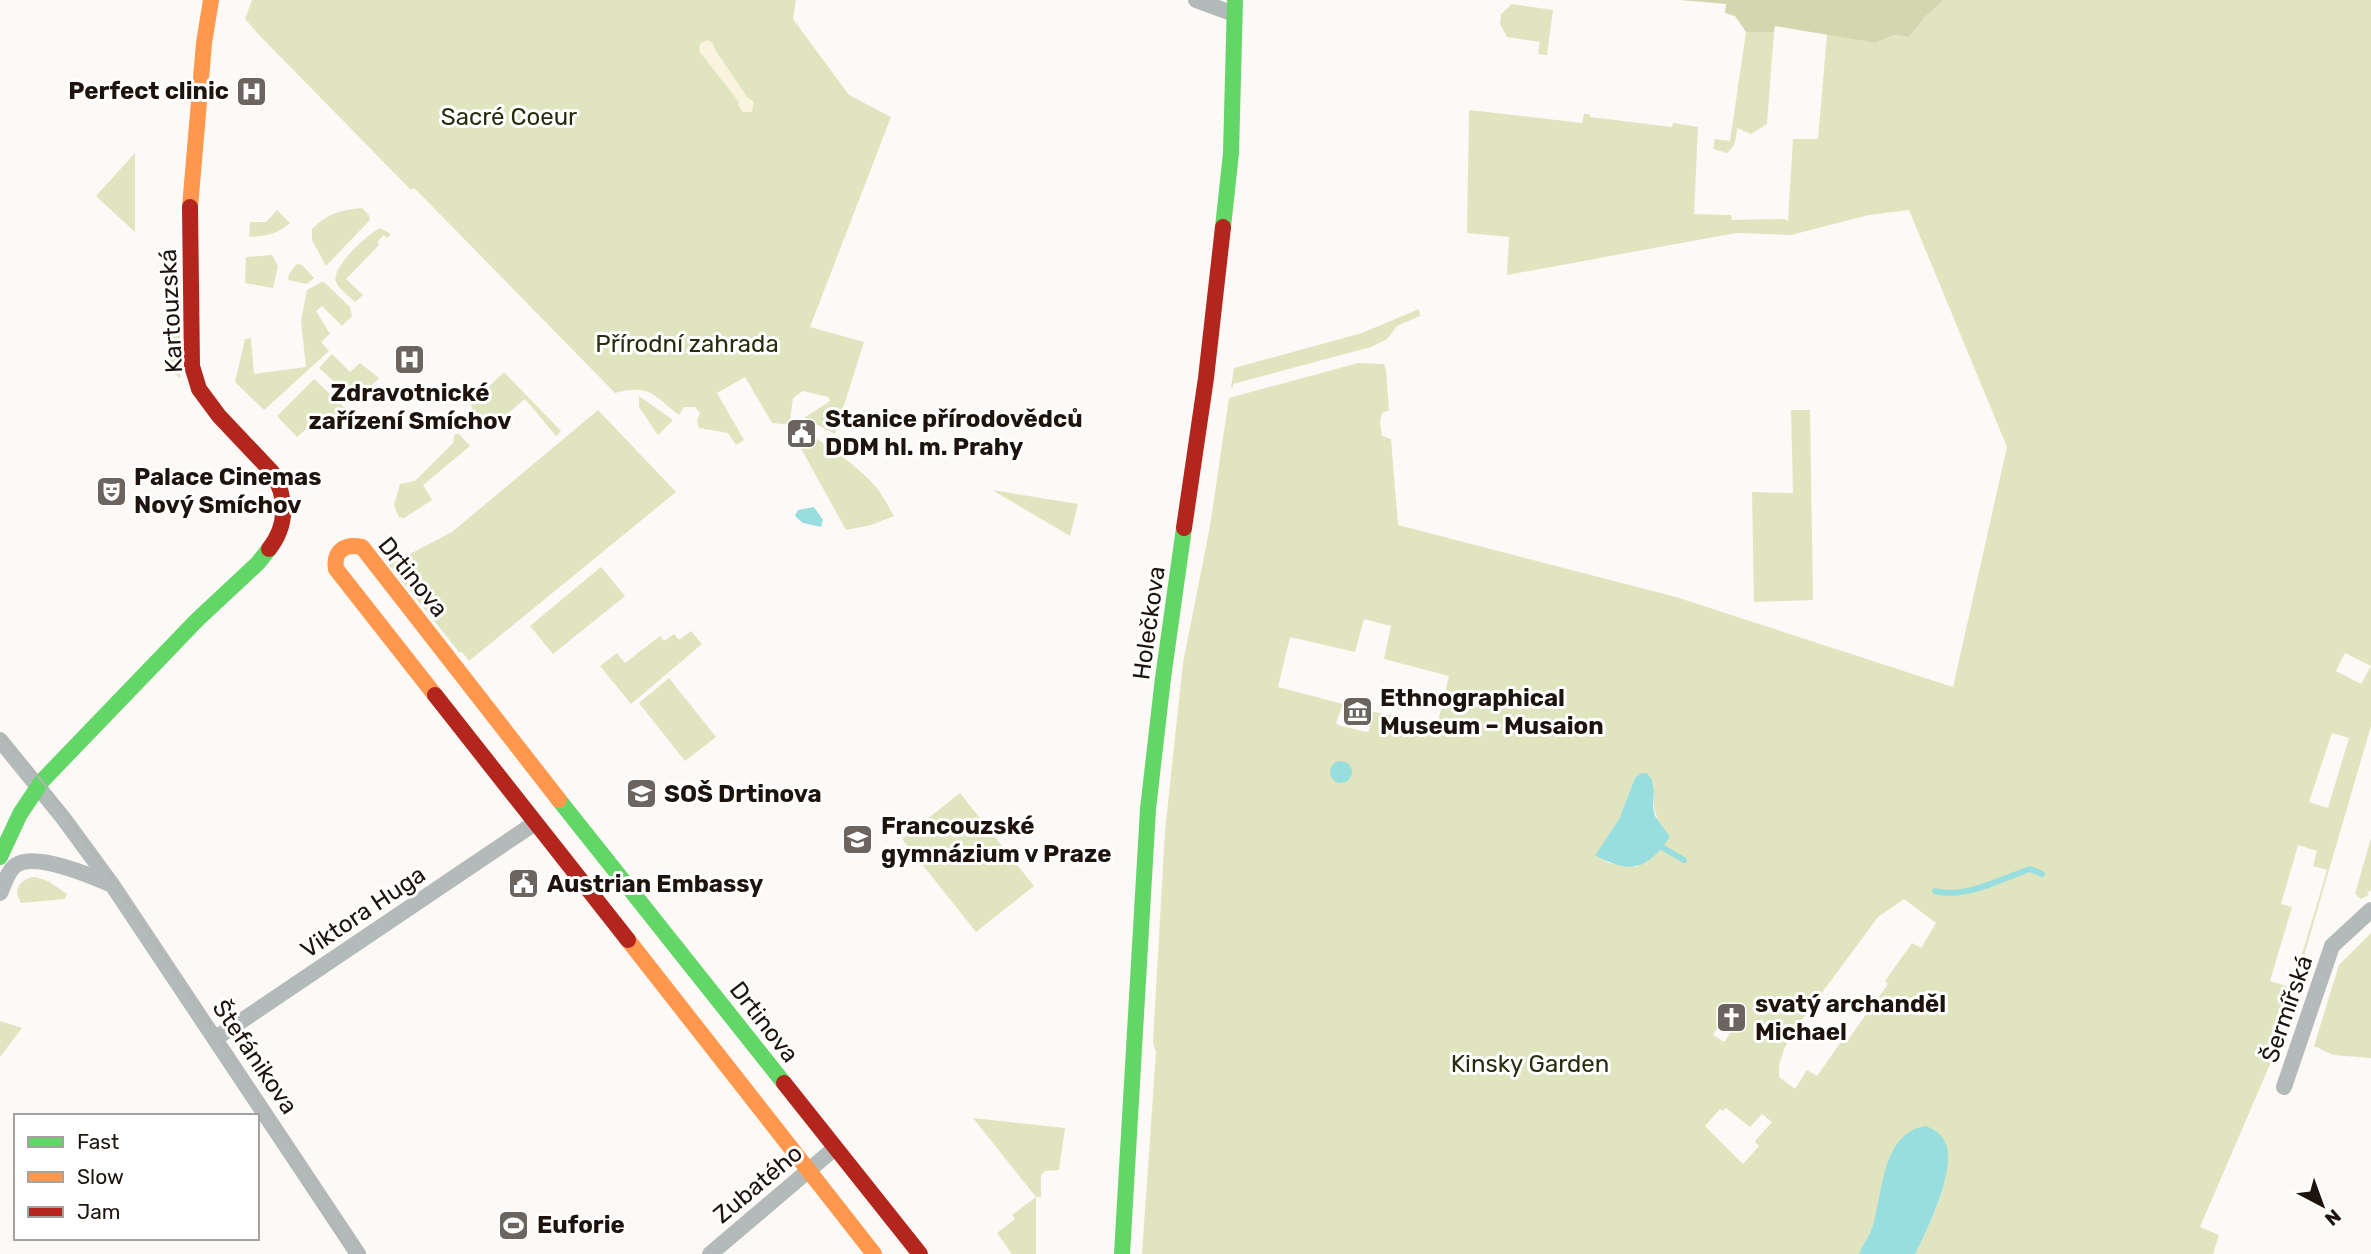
<svg xmlns="http://www.w3.org/2000/svg" width="2371" height="1254" viewBox="0 0 2371 1254" font-family="Rubik,sans-serif">
<rect width="100%" height="100%" fill="#fcf9f6"/>
<g fill="#e0e5c0" fill-rule="evenodd">
<path d="M252 0H796L793 19 849 95 891 117 810 327 864 342 835 434 804 418 830 401 828 397 803 391 793 398 790 420 793 425 772 423 745 377 717 393 744 440 736 445 728 433 699 428 697 421 700 413 695 407H684L679 415C652 394 650 384 615 393L428 202 414 188 411 190 261 37 245 19Z"/>
<path d="M1944 0H2371V726L2277 1048 2200 1227 2219 1235 2213 1254H1915C1931 1222 1955 1177 1945 1141L1877 1212 1872 1228 1859 1254H1142L1156 1052 1153 1043 1165 831 1183 663 1210 526 1229 398 1358 363 1384 364 1386 370 1389 410 1382 413 1380 422 1382 436 1391 439 1398 525 1676 597 1953 687 2007 447 1909 210 1869 215 1791 235 1736 233 1507 275 1509 237 1467 233 1469 110 1582 123 1584 114H1590V117L1672 127 1673 123 1698 127 1694 214 1731 215 1732 220 1785 219 1788 221 1793 139H1818L1827 34 1876 43 1893 35 1909 37 1924 18ZM1364 619 1391 626 1384 659 1449 676 1437 726 1371 711 1369 731 1366 732 1338 725 1336 723 1343 704 1278 687 1290 637 1355 652ZM2345 653 2371 666 2361 684 2336 671ZM2332 733 2349 738 2328 808 2309 802ZM1635 778 1654 792C1652 811 1657 822 1670 837L1637 867 1609 863 1596 856 1619 819ZM2298 845 2317 851 2313 866 2327 870 2292 988 2270 981 2292 907 2281 904ZM1904 899 1936 923 1921 948 1912 943 1885 981 1888 984 1847 1041 1843 1039 1817 1076 1807 1070 1795 1089 1779 1077V1065L1784 1049 1798 1025 1878 917ZM1731 1003 1745 1012 1724 1042 1713 1035ZM1726 1108 1750 1127 1762 1114 1772 1122 1756 1140 1755 1142 1759 1146 1743 1164 1705 1126 1720 1109 1723 1111Z"/>
<path d="M1512 4 1553 10 1547 55 1538 54 1540 42 1507 37 1500 24 1501 14Z"/>
<path d="M1746 32H1774L1767 124 1751 134 1737 128C1736 138 1736 146 1727 153L1713 149 1715 139 1730 141Z"/>
<path d="M135 153V232L96 196Z"/>
<path d="M362 208 369 215 370 220 326 266 312 240V229C328 213 341 210 362 208Z"/>
<path d="M277 210 290 223C277 234 267 236 249 237L250 222H266Z"/>
<path d="M380 228 391 234 387 238 384 235 377 242 379 245 346 279 363 295 355 302C349 296 339 289 336 282 330 268 368 234 380 228Z"/>
<path d="M272 255 278 266 273 288 245 283 246 257Z"/>
<path d="M175 256 180 283V378L170 370 169 264Z"/>
<path d="M297 264 302 265 314 278 307 284 288 280 289 274Z"/>
<path d="M322 282 325 283 350 307 352 316 342 326 322 306 316 311 330 334 321 342 329 351 264 410 235 382 245 339 251 338 254 374 306 367 301 321 307 290Z"/>
<path d="M1419 309 1420 316 1397 326 1387 339 1371 347 1233 384V387H1231L1234 368 1362 333Z"/>
<path d="M332 354 350 372 360 363 379 378 356 401 319 368Z"/>
<path d="M504 372 561 431 556 436 525 399 488 430 472 410 471 404Z"/>
<path d="M314 379 347 410 324 432 314 422 297 437 277 416Z"/>
<path d="M639 396 673 420 658 435 639 407Z"/>
<path d="M598 410 676 492 469 661 462 652H459L389 565 452 532Z"/>
<path d="M1791 410H1810L1813 600 1754 602 1752 492 1793 493Z"/>
<path d="M801 428C827 446 855 463 876 487 883 496 888 506 894 516L871 525 846 530 793 434Z"/>
<path d="M455 434H459L470 446 423 485 432 500 404 518 399 517 394 505 400 484 415 481 453 443Z"/>
<path d="M992 490 1078 504 1070 536Z"/>
<path d="M601 567 625 596 553 654 530 626Z"/>
<path d="M691 631 702 644 631 704 600 666 617 653 625 663 660 636 664 641 674 634 679 640Z"/>
<path d="M669 678 716 737 685 761 639 703Z"/>
<path d="M960 793 1034 886 976 932 902 839Z"/>
<path d="M2371 838V890L2367 893 2369 895 2361 899 2355 894Z"/>
<path d="M35 877 48 881 67 894 65 899 21 903 17 894C17 883 25 878 35 877Z"/>
<path d="M2371 933V1058L2333 1055 2314 1046 2339 965Z"/>
<path d="M0 1021 22 1028 0 1057Z"/>
<path d="M973 1118 1065 1128 1059 1170 1045 1171 1041 1175V1197H1036V1254H1012L997 1233 1015 1219 1012 1215 1036 1197Z"/>
</g>
<path fill="#d3d7b0" d="M1680 0H1944L1924 18 1909 37 1893 35 1876 43 1775 26 1774 32H1746L1735 16 1725 13 1726 4Z"/>
<path fill="#faf4de" d="M707 40 713 43 716 51 747 97 754 102 752 112H743L738 105 739 102 699 51 700 44Z"/>
<g fill="#99dedf">
<path d="M814 507 823 520 821 527 803 523 795 516 798 510Z"/>
<circle cx="1341" cy="772" r="11"/>
<path d="M1642 773H1647L1652 780 1654 792 1653 807 1655 816 1670 837C1647 869 1633 875 1596 856V854L1619 819 1635 778Z"/>
<path d="M1926 1126C1935 1130 1942 1134 1946 1144 1956 1171 1928 1229 1915 1254H1859C1863 1244 1870 1235 1873 1225 1883 1193 1882 1132 1926 1126Z"/>
</g>
<g fill="none" stroke-linecap="round" stroke-linejoin="round">
<g stroke="#99dedf" stroke-width="6">
<path d="M1655 843 1684 860"/>
<path d="M1935 891C1965 899 2001 879 2030 869L2042 874"/>
</g>
<g stroke="#b2bbba" stroke-width="16">
<path d="M1196 0 1234 14"/>
<path d="M0 740 64 819 113 886 358 1254"/>
<path d="M0 893C4 885 8 870 16 865 35 852 92 876 112 885"/>
<path d="M216 1038 535 823"/>
<path d="M2284 1087 2332 946 2371 910"/>
<path d="M710 1254 835 1148"/>
</g>
<g stroke="#63d668" stroke-width="16">
<path d="M1223 227 1231 153 1235 0"/>
<path d="M559 800 784 1083"/>
<path d="M0 857 20 814 42 781 197 620 258 563 269 549"/>
<path d="M1122 1254 1148 809 1163 678 1184 528"/>
</g>
<g stroke="#ff974d" stroke-width="16">
<path d="M190 207 204 43 211 0"/>
<path d="M435 695 336 569C333 551 345 543 362 547L559 800"/>
<path d="M628 940 874 1254"/>
</g>
<g stroke="#b3261e" stroke-width="16">
<path d="M190 207 192 366 199 389 219 416 272 472C287 497 288 525 269 549"/>
<path d="M1184 528 1206 378 1223 227"/>
<path d="M435 695 628 940"/>
<path d="M784 1083 920 1254"/>
</g>
<g stroke="#b2b6b5" stroke-width="2">
<path d="M0 733 42 781 117 884 365 1254"/>
<path d="M289 1159 350 1254"/>
</g>
</g>
<defs>
<symbol id="hospital-square" viewBox="-11 -11 22 22"><rect x="-9" y="-9" width="18" height="18" rx="4" fill="#6c645f" stroke="#fff"/><path d="M-5-5h3v3.5h4V-5h3V5h-3V1.5h-4V5h-3Z" fill="#fff"/></symbol>
<symbol id="civic-square" viewBox="-11 -11 22 22"><rect x="-9" y="-9" width="18" height="18" rx="4" fill="#6c645f" stroke="#fff"/><path d="M-.6-6.5H3V-4.5H.6V-3L4-1V1h2V6H-6V1h2V-1L-.6-3ZM-1.2 2.5V6h2.4V2.5Z" fill="#fff"/></symbol>
<symbol id="theatre-square" viewBox="-11 -11 22 22"><rect x="-9" y="-9" width="18" height="18" rx="4" fill="#6c645f" stroke="#fff"/><path d="M-5-5.5Q0-4 5-5.5V0Q5 5 0 6Q-5 5-5 0ZM-3.3-2.5H-1v1.5H-3.3ZM1-2.5H3.3v1.5H1ZM-2.8 1Q0 5.5 2.8 1Z" fill="#fff"/></symbol>
<symbol id="museum-square" viewBox="-11 -11 22 22"><rect x="-9" y="-9" width="18" height="18" rx="4" fill="#6c645f" stroke="#fff"/><path d="M0-6L6-3V-2H-6V-3ZM-5-1h2V3h-2ZM-1-1h2V3h-2ZM3-1h2V3H3ZM-6 4H6V6H-6Z" fill="#fff"/></symbol>
<symbol id="university-square" viewBox="-11 -11 22 22"><rect x="-9" y="-9" width="18" height="18" rx="4" fill="#6c645f" stroke="#fff"/><path d="M0-5L7-2L0 1L-7-2ZM-4 1L0 2.5L4 1V4Q0 6-4 4Z" fill="#fff"/></symbol>
<symbol id="school-square" viewBox="-11 -11 22 22"><rect x="-9" y="-9" width="18" height="18" rx="4" fill="#6c645f" stroke="#fff"/><path d="M0-5L7-2L0 1L-7-2ZM-4 1L0 2.5L4 1V4Q0 6-4 4Z" fill="#fff"/></symbol>
<symbol id="church-square" viewBox="-11 -11 22 22"><rect x="-9" y="-9" width="18" height="18" rx="4" fill="#6c645f" stroke="#fff"/><path d="M-1.2-6h2.4v3.5h3.3v2.4h-3.3V6h-2.4V-.1h-3.3v-2.4h3.3Z" fill="#fff"/></symbol>
<symbol id="stadium-square" viewBox="-11 -11 22 22"><rect x="-9" y="-9" width="18" height="18" rx="4" fill="#6c645f" stroke="#fff"/><path d="M0-5a6.5 5 0 1 0 0 10a6.5 5 0 1 0 0-10ZM-3.5-1.8h7v3.6h-7Z" fill="#fff"/></symbol>
</defs>
<g fill-rule="evenodd">
<use href="#hospital-square" x="234" y="74" width="35" height="35"/>
<use href="#hospital-square" x="392" y="342" width="35" height="35"/>
<use href="#civic-square" x="784" y="416" width="35" height="35"/>
<use href="#theatre-square" x="94" y="474" width="35" height="35"/>
<use href="#museum-square" x="1340" y="694" width="35" height="35"/>
<use href="#university-square" x="624" y="776" width="35" height="35"/>
<use href="#school-square" x="840" y="822" width="35" height="35"/>
<use href="#civic-square" x="506" y="866" width="35" height="35"/>
<use href="#church-square" x="1714" y="1000" width="35" height="35"/>
<use href="#stadium-square" x="496" y="1208" width="35" height="35"/>
</g>
<g text-anchor="middle" dominant-baseline="central" stroke-width="6" stroke-linejoin="round" paint-order="stroke">
<g font-size="24" font-weight="bold" fill="#1e140d" stroke="#fff" text-anchor="start">
<text x="229" y="91" text-anchor="end">Perfect clinic</text>
<text x="410" y="393" text-anchor="middle">Zdravotnické<tspan x="410" dy="28">zařízení Smíchov</tspan></text>
<text x="825" y="419">Stanice přírodovědců<tspan x="825" dy="28">DDM hl. m. Prahy</tspan></text>
<text x="134" y="477">Palace Cinemas<tspan x="134" dy="28">Nový Smíchov</tspan></text>
<text x="1380" y="698">Ethnographical<tspan x="1380" dy="28">Museum – Musaion</tspan></text>
<text x="664" y="794">SOŠ Drtinova</text>
<text x="881" y="826">Francouzské<tspan x="881" dy="28">gymnázium v Praze</tspan></text>
<text x="547" y="884">Austrian Embassy</text>
<text x="1755" y="1004">svatý archanděl<tspan x="1755" dy="28">Michael</tspan></text>
<text x="537" y="1225">Euforie</text>
</g>
<g font-size="24" fill="#292d0e" stroke="#fff">
<text x="509" y="117">Sacré Coeur</text>
<text x="687" y="344">Přírodní zahrada</text>
<text x="1530" y="1064">Kinsky Garden</text>
</g>
<g font-size="24" fill="#1e140d" stroke="#fff">
<text transform="translate(171 311) rotate(-93)">Kartouzská</text>
<text transform="translate(413 577) rotate(51)">Drtinova</text>
<text transform="translate(1149 623) rotate(-82)">Holečkova</text>
<text transform="translate(363 912) rotate(-34)">Viktora Huga</text>
<text transform="translate(2287 1009) rotate(-71)">Šermířská</text>
<text transform="translate(764 1022) rotate(52)">Drtinova</text>
<text transform="translate(255 1057) rotate(56)">Štefánikova</text>
<text transform="translate(758 1184) rotate(-40)">Zubatého</text>
</g>
</g>
<rect x="14" y="1114" width="245" height="126" fill="#ffffff" stroke="#a5a19e" stroke-width="2"/>
<rect x="28" y="1137" width="35" height="10" fill="#63d668" stroke="#a5a19e" stroke-width="2"/>
<text x="77" y="1149" font-size="21" fill="#1e140d">Fast</text>
<rect x="28" y="1172" width="35" height="10" fill="#ff974d" stroke="#a5a19e" stroke-width="2"/>
<text x="77" y="1184" font-size="21" fill="#1e140d">Slow</text>
<rect x="28" y="1207" width="35" height="10" fill="#b3261e" stroke="#a5a19e" stroke-width="2"/>
<text x="77" y="1219" font-size="21" fill="#1e140d">Jam</text>
<g transform="translate(2322 1205) rotate(139)" stroke="#ffffff" stroke-width="5" paint-order="stroke">
<path d="M0-5L12 26L0 18L-12 26Z" fill="#1e140d"/>
<text y="-10" font-size="19" font-weight="bold" text-anchor="middle" fill="#1e140d">N</text>
</g>
</svg>
